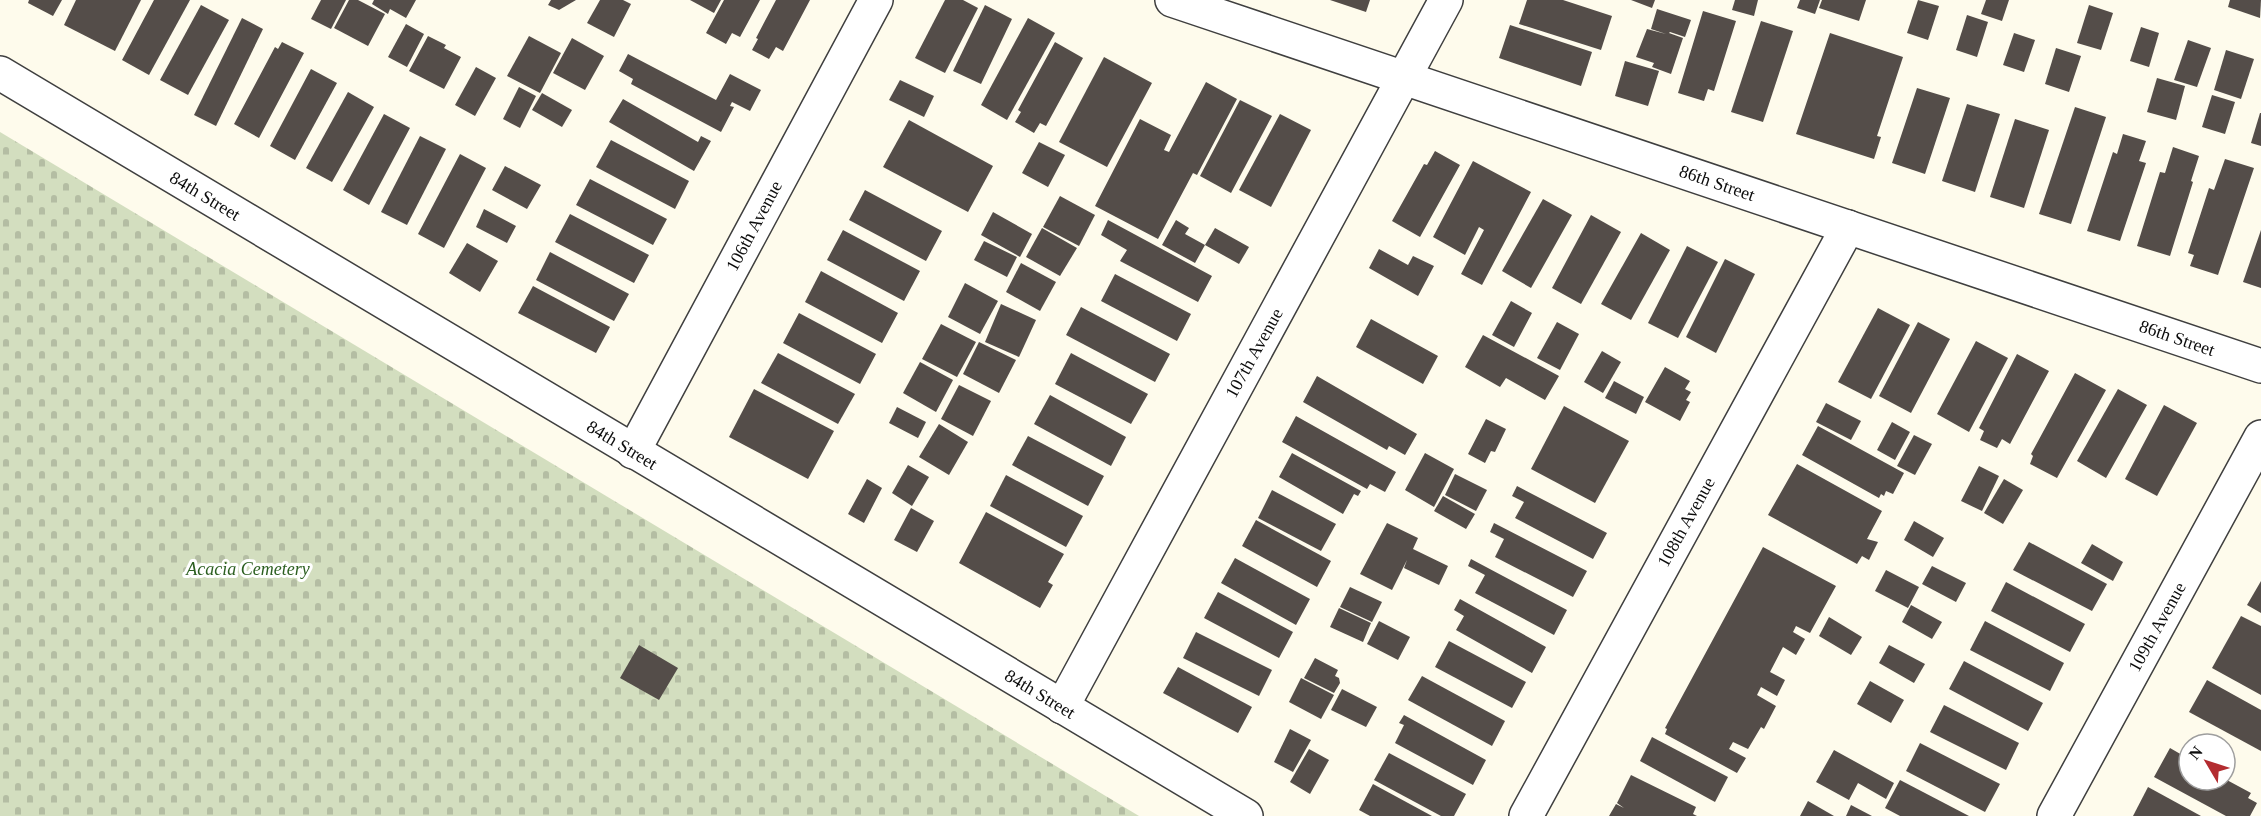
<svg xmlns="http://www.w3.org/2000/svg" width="2261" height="816" viewBox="0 0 2261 816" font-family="Georgia,serif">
<defs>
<pattern id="cemetery-stones" width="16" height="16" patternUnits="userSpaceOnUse" patternTransform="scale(1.5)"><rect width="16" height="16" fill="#d3debf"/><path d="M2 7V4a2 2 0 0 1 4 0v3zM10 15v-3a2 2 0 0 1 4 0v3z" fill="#b4bda3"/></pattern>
</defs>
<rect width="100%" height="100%" fill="#fefbec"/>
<path fill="url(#cemetery-stones)" d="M0 132 1139 816H0Z"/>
<g fill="#544d49">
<path d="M29 0H62L53 16 28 3Z"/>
<path d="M76 0H141L115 51 64 25Z"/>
<path d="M154 0H190L149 75 122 60Z"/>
<path d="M321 0H346L331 29 311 19Z"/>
<path d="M349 0H358L385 14 368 46 334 28Z"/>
<path d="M374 0H416L406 18 390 9 388 14 372 4Z"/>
<path d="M551 0H576L559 10 548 5Z"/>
<path d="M600 0H623L631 4 614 37 587 23Z"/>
<path d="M690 0H721L714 13Z"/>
<path d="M724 0H760L740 37 732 33 726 44 706 33Z"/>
<path d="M776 0H810L783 51 776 47 769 59 752 50 758 39 756 38Z"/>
<path d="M945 0H963L978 8 945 73 915 58Z"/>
<path d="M1330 0H1370L1366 12Z"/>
<path d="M1527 0H1563L1612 16 1601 50 1519 24Z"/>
<path d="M1631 0H1655L1652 8Z"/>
<path d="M1735 0H1758L1754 16 1732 10Z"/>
<path d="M1800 0H1820L1815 14 1797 8Z"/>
<path d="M1822 0H1866L1859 21 1819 8Z"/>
<path d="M1918 0 1939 6 1928 40 1907 33Z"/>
<path d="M1986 0H2009L2002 21 1981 14Z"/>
<path d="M2230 0H2261L2260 18 2228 7Z"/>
<path d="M201 5 229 20 188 95 160 80Z"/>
<path d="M985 5 1012 19 981 84 953 71Z"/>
<path d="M2089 5 2113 13 2101 50 2077 43Z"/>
<path d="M1657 9 1691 20 1685 37 1670 32 1669 33 1683 38 1671 74 1652 67 1654 63 1636 57 1647 29 1666 34 1651 29Z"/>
<path d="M1703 11 1736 21 1714 91 1708 89 1704 101 1678 93Z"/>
<path d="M1967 15 1988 22 1977 57 1956 50Z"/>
<path d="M242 18 263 29 216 126 194 115Z"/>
<path d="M1028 18 1055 33 1007 120 981 105Z"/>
<path d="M1761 21 1793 31 1763 122 1731 112Z"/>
<path d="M406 24 424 34 407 67 388 57Z"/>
<path d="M1510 25 1592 52 1581 86 1499 58Z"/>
<path d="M2141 27 2159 33 2149 67 2130 61Z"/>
<path d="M1830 33 1903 57 1877 136 1881 137 1874 159 1796 134Z"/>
<path d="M2014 33 2035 40 2024 72 2003 65Z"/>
<path d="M428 36 446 45 444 48 461 57 444 89 409 71Z"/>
<path d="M529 36 561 53 540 93 507 76Z"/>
<path d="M572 38 604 56 585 90 553 73Z"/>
<path d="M2188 40 2211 48 2197 87 2174 80Z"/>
<path d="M282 42 304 53 259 138 234 124 275 47 278 49Z"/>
<path d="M1055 42 1083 58 1046 126 1040 123 1034 133 1015 122 1021 112 1018 110Z"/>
<path d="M2056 48 2081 56 2069 92 2045 84Z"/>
<path d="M2226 50 2254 59 2241 99 2214 90Z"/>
<path d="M628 54 716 100 730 74 761 90 750 111 732 102 730 106 734 107 721 132 631 84 633 79 619 71Z"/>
<path d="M1104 57 1152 83 1107 167 1059 142Z"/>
<path d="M1625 61 1659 71 1648 106 1615 96Z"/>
<path d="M476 67 496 78 475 116 455 105Z"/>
<path d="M311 69 337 83 295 160 270 146Z"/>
<path d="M2157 78 2185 86 2176 120 2147 112Z"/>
<path d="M900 80 934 96 924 117 889 100Z"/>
<path d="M1206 82 1237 99 1197 175 1193 173 1158 239 1095 206 1140 119 1171 135 1164 150 1169 152Z"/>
<path d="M519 87 536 96 520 128 503 119Z"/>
<path d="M1917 88 1950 98 1925 174 1892 163Z"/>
<path d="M348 92 374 107 332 182 306 168Z"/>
<path d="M542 93 572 110 562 127 532 110Z"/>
<path d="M2212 95 2235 102 2225 134 2202 127Z"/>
<path d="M623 99 698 142 701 136 711 141 694 171 609 122Z"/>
<path d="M1240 100 1272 116 1231 193 1200 176Z"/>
<path d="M1967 104 2000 114 1975 192 1942 181Z"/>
<path d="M2075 107 2106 117 2071 224 2039 214Z"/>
<path d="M2260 113H2261V146L2251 143Z"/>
<path d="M384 114 410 128 369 205 343 190Z"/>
<path d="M1280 114 1311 130 1271 207 1239 190Z"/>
<path d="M2015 119 2049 130 2024 208 1990 197Z"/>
<path d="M909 120 993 166 968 212 883 167Z"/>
<path d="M2123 134 2146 141 2139 161 2146 163 2120 241 2087 231 2113 152 2117 154Z"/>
<path d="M420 136 446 149 407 225 381 212Z"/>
<path d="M611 140 689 181 675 209 596 167Z"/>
<path d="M1039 142 1065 155 1048 187 1022 173Z"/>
<path d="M2173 147 2199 156 2191 181 2193 182 2170 256 2137 246 2160 172 2165 173Z"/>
<path d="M1435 151 1460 165 1420 237 1392 221 1424 164 1427 165Z"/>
<path d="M460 154 486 168 444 248 418 234Z"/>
<path d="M2225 159 2254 168 2218 275 2190 266 2194 255 2188 253 2209 188 2214 190Z"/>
<path d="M1473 161 1531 192 1482 285 1461 274 1484 230 1479 227 1465 255 1433 237Z"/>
<path d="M505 166 541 185 527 209 492 190Z"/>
<path d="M590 179 667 219 653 245 576 205Z"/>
<path d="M865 190 942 231 926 261 849 220Z"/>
<path d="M1060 196 1095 215 1079 246 1043 227Z"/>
<path d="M1543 199 1572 215 1531 288 1502 271Z"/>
<path d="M484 209 516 226 507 243 476 227Z"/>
<path d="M993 212 1032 234 1020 257 981 235Z"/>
<path d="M570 214 649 255 634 283 555 242Z"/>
<path d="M1591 215 1621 232 1581 304 1552 288Z"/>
<path d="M1108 220 1212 276 1198 302 1120 261 1127 250 1101 235Z"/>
<path d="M1176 220 1189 228 1185 234 1205 245 1195 263 1162 245Z"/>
<path d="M1042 228 1077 248 1060 276 1026 257Z"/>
<path d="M1215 228 1249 247 1239 264 1205 245Z"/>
<path d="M843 230 920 271 904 301 827 260Z"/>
<path d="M2261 230V288L2243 282Z"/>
<path d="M1641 233 1670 250 1631 320 1601 304Z"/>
<path d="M984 241 1017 257 1007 277 974 260Z"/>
<path d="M467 243 498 261 480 292 449 273Z"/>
<path d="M1687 246 1718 262 1678 338 1648 323Z"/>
<path d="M1379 249 1408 265 1413 256 1434 266 1418 296 1369 268Z"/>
<path d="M550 252 629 294 614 321 536 280Z"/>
<path d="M1725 259 1755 274 1716 353 1686 337Z"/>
<path d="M1021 263 1056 282 1040 311 1006 292Z"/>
<path d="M821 271 898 313 882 343 805 302Z"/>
<path d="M1115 274 1191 314 1177 341 1101 301Z"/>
<path d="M965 283 998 301 980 334 948 317Z"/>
<path d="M533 286 610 327 596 353 518 313Z"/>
<path d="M1511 301 1532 313 1514 347 1492 335Z"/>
<path d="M1001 304 1036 320 1019 357 985 342Z"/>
<path d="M1081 307 1170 354 1155 382 1066 335Z"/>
<path d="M1878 308 1910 325 1871 399 1838 382Z"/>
<path d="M799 313 876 354 860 384 783 343Z"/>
<path d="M1371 319 1438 356 1423 384 1356 347Z"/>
<path d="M1557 322 1579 334 1560 370 1537 358Z"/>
<path d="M1918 322 1950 339 1911 413 1879 396Z"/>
<path d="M941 324 976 342 957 377 922 359Z"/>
<path d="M1483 335 1559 376 1545 400 1506 378 1500 387 1465 367Z"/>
<path d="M1976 341 2008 358 1969 432 1937 414Z"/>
<path d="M979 342 1016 360 999 393 963 374Z"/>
<path d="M1602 351 1621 362 1603 393 1584 382Z"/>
<path d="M778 353 855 394 838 424 761 383Z"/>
<path d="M1071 353 1148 394 1131 424 1055 384Z"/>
<path d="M2017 354 2049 371 2010 444 2002 439 1997 448 1980 440 1984 431 1979 428Z"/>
<path d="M920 362 953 380 936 412 903 393Z"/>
<path d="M1665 367 1690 381 1685 389 1691 392 1686 400 1690 402 1680 421 1645 402Z"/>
<path d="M2075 373 2106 390 2057 478 2030 464 2033 456 2031 454Z"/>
<path d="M1317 376 1417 434 1405 455 1389 446 1387 450 1303 402Z"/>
<path d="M1614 381 1644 397 1636 414 1605 398Z"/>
<path d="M959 385 991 401 973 436 941 419Z"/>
<path d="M754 389 834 431 808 479 729 437Z"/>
<path d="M2118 389 2147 405 2106 478 2077 461Z"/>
<path d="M1050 395 1126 437 1111 466 1034 424Z"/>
<path d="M1826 403 1861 421 1851 440 1816 422Z"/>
<path d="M2164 405 2197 423 2157 496 2125 479Z"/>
<path d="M1564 406 1629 441 1595 503 1531 469Z"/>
<path d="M897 407 926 422 918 438 889 423Z"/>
<path d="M1296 416 1396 472 1385 492 1370 484 1367 489 1282 442Z"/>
<path d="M1486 419 1506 429 1495 452 1491 451 1485 463 1468 454Z"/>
<path d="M1892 422 1910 432 1895 460 1877 450Z"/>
<path d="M939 424 968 442 949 475 919 457Z"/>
<path d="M1818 426 1904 473 1893 494 1886 491 1884 496 1881 494 1879 498 1802 455Z"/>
<path d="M1914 435 1932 444 1915 475 1897 466Z"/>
<path d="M1028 436 1104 476 1088 506 1012 465Z"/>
<path d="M1292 453 1361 491 1358 496 1354 494 1343 514 1279 477Z"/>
<path d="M1425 453 1454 469 1434 507 1405 490Z"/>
<path d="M1797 464 1882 511 1867 539 1878 542 1869 560 1862 556 1857 564 1768 515Z"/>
<path d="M908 465 929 477 912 506 892 493Z"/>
<path d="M1979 466 1999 476 1982 511 1961 501Z"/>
<path d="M1455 474 1487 490 1476 511 1445 495Z"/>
<path d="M1006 475 1083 516 1066 547 990 506Z"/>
<path d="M867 479 882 488 864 523 848 514Z"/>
<path d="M2004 479 2023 490 2003 524 1984 513Z"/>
<path d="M1517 486 1607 533 1593 559 1515 518 1524 502 1512 496Z"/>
<path d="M1272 490 1336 524 1321 551 1258 518Z"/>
<path d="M1443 496 1475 514 1466 529 1434 511Z"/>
<path d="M911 508 934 521 917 552 894 540Z"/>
<path d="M986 512 1064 554 1048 582 1053 585 1040 608 959 563Z"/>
<path d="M1256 520 1331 561 1317 587 1242 546Z"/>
<path d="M1914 521 1944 538 1933 557 1904 540Z"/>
<path d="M1387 523 1418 538 1413 549 1448 566 1439 585 1404 568 1407 560 1392 590 1360 574Z"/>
<path d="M1494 523 1587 571 1573 597 1495 557 1504 539 1490 532Z"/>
<path d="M2029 542 2107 584 2092 611 2013 570Z"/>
<path d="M2092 544 2123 562 2113 581 2081 563Z"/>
<path d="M1763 547 1836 586 1810 633 1796 626 1793 632 1805 639 1796 655 1783 647 1770 672 1785 680 1777 696 1761 687 1757 695 1776 706 1764 729 1761 727 1748 749 1733 742 1729 749 1746 758 1737 773 1665 734 1667 729 1665 728Z"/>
<path d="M1235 558 1310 599 1296 625 1221 583Z"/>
<path d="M1471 559 1567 610 1554 635 1475 593 1485 575 1468 566Z"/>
<path d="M1932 566 1966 583 1956 602 1922 584Z"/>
<path d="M1886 570 1919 587 1908 608 1875 591Z"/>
<path d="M2261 581V613L2247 605Z"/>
<path d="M2006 582 2085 624 2070 652 1991 611Z"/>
<path d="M1350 587 1382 602 1372 622 1340 607Z"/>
<path d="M1218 592 1293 632 1279 658 1204 618Z"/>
<path d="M1460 599 1546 647 1532 673 1456 630 1464 616 1454 610Z"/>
<path d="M1911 605 1942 622 1932 639 1902 622Z"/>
<path d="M1339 608 1371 623 1363 642 1330 627Z"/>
<path d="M2241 616 2261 626V695L2212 668Z"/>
<path d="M1829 617 1862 637 1851 655 1819 636Z"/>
<path d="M1379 621 1410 637 1398 660 1367 644Z"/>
<path d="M1985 621 2064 663 2050 691 1970 650Z"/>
<path d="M1196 632 1272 670 1259 696 1183 658Z"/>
<path d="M1449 641 1526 682 1512 708 1435 667Z"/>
<path d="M639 645 678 668 659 700 620 678Z"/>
<path d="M1889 645 1925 664 1914 683 1879 663Z"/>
<path d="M1315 658 1338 670 1335 676 1339 678 1340 683 1334 693 1304 678Z"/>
<path d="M1964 661 2043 703 2028 731 1949 689Z"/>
<path d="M1178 667 1252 707 1238 733 1163 693Z"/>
<path d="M1422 676 1505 721 1492 746 1408 700Z"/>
<path d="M1301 678 1334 695 1321 719 1289 702Z"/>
<path d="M2207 680 2261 710V751L2189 712Z"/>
<path d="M1870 681 1904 700 1891 723 1857 704Z"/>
<path d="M1342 689 1377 707 1366 727 1331 710Z"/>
<path d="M1944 705 2019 743 2006 770 1930 732Z"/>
<path d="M1404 715 1486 760 1473 785 1395 743 1404 725 1399 723Z"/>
<path d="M1290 729 1311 740 1293 772 1274 762Z"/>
<path d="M1652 737 1728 777 1715 802 1640 761Z"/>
<path d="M1920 743 2000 784 1985 812 1906 771Z"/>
<path d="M2170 748 2189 759V780L2225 779 2251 793 2248 798 2257 803 2250 816H2226L2154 777Z"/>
<path d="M1309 749 1329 760 1310 794 1290 782Z"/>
<path d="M1834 750 1894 783 1886 799 1858 783 1849 800 1816 782Z"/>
<path d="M1389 753 1466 794 1454 816H1441L1374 780Z"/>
<path d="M1631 775 1696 807 1693 814 1697 816H1609L1616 804 1624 808 1617 803Z"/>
<path d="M1900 780 1969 816H1900L1885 808Z"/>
<path d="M1373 784 1432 816H1370L1359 810Z"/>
<path d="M2148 787 2201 816H2133Z"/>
<path d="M1808 801 1834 816H1800Z"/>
<path d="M1851 805 1872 816H1846Z"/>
</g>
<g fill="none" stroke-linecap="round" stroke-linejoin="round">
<defs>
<g id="street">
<path d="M1172 0 2261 366"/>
<path d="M0 73 1246 816"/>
<path d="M633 452 876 0"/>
<path d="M1062 707 1446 0"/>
<path d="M1526 816 1848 227"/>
<path d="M2054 816 2261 437"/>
</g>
</defs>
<use href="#street" stroke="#3f3f3f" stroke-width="36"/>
<use href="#street" stroke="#fff" stroke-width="33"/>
</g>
<g text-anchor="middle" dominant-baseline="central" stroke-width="6" stroke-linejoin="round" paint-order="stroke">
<g font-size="18" fill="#0c0c0c" stroke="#fff">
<text transform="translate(1717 183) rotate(19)">86th Street</text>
<text transform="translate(205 196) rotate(31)">84th Street</text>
<text transform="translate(754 226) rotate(-62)">106th Avenue</text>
<text transform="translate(2177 338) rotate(19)">86th Street</text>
<text transform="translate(1254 353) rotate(-61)">107th Avenue</text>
<text transform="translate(622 445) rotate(31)">84th Street</text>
<text transform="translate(1686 522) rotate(-61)">108th Avenue</text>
<text transform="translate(2157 627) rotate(-61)">109th Avenue</text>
<text transform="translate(1040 694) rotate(31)">84th Street</text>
</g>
<g font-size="18" font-style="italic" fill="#2c5f20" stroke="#fff">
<text x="248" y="569">Acacia Cemetery</text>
</g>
</g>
<g transform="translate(2207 762) rotate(309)"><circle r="28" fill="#ffffff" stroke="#9e9e9e" stroke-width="1.5"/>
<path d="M0-4.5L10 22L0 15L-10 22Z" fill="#b32c30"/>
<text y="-9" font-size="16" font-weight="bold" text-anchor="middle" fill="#0c0c0c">N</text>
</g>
</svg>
